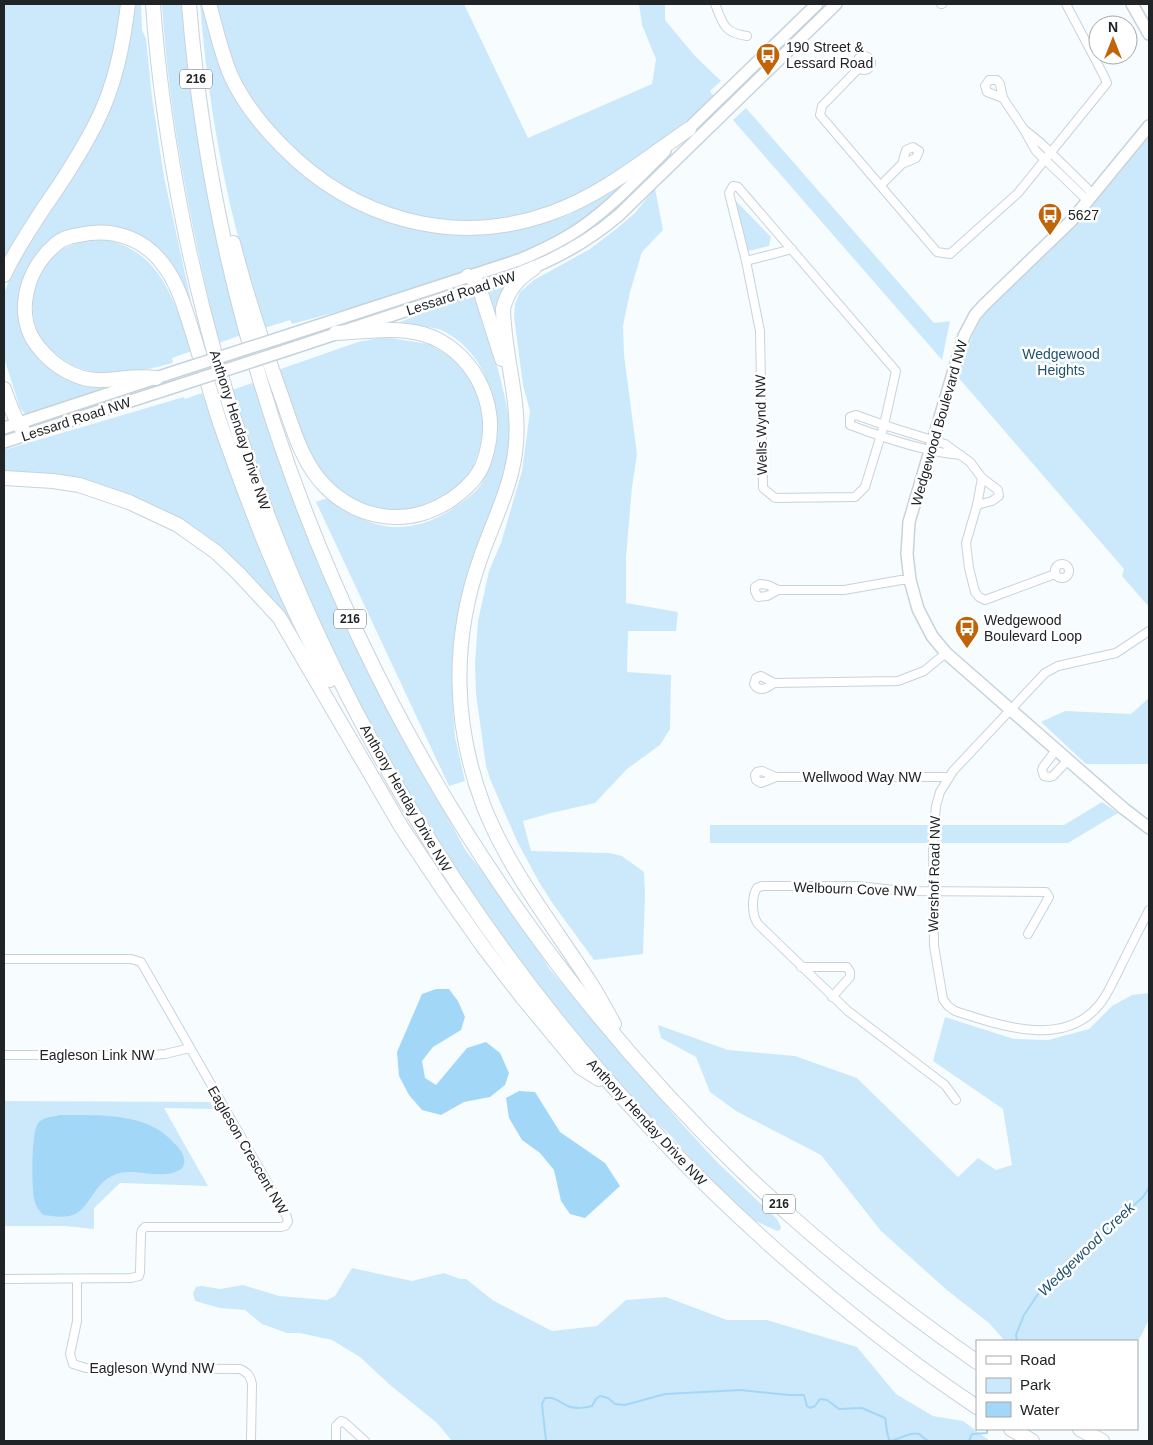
<svg xmlns="http://www.w3.org/2000/svg" width="1153" height="1445" viewBox="0 0 1153 1445" font-family="Arial,sans-serif">
<rect width="100%" height="100%" fill="#f7fcff"/>
<g fill="#cce9fc">
<path d="M4 4H122L114 56 103 94 83 135 4 260Z"/>
<path d="M136 4H141L142 30 146 39 152 97 164 177 191 301H187L131 232 113 227H87L26 273 34 349 105 387 72 400 26 415 20 408 5 361 4 294 13 269 94 142 113 101 131 33Z"/>
<path d="M162 4H182L189 69 215 229 241 335 219 343C192 231 169 119 162 4Z"/>
<path d="M200 4H203L261 133 305 176 333 196 353 208 395 223 422 231 453 233 494 232 531 226 569 215 619 186 620 188C593 216 563 236 527 252L381 300 292 324 290 320 265 328C256 296 246 264 237 233 218 158 206 80 200 4Z"/>
<path d="M216 4H464L528 138 652 84 656 59 642 25 639 4H665V20L695 56 721 81 710 91 715 98 627 168 564 203 528 214 493 220 453 221 424 218 399 212 358 197 312 166 271 126 251 98 237 73 225 40Z"/>
<path d="M746 108 934 323 950 321 942 360 733 120Z"/>
<path d="M1149 137V607L1122 576 1124 569 957 376 973 334 984 313 1010 289 1107 188Z"/>
<path d="M655 188 663 230 642 252 630 292 623 326 624 355 637 454 632 487 626 557V603L678 612 676 631H628L627 672 671 675 670 729 660 745 627 769 595 803 551 813 523 821 531 851 609 853 622 856 644 872 645 894 643 954 594 960 553 904 539 882 517 841 490 779 486 766 476 694 475 663 478 621 489 571 501 543 522 471 530 411 523 385 514 317 515 304 520 292 534 280 590 249 616 229 635 213Z"/>
<path d="M735 200 771 237 769 246 748 251Z"/>
<path d="M100 239C162 248 173 301 192 351L172 358 173 363C146 370 114 378 86 370 68 366 47 350 39 334 25 306 36 264 63 249 74 243 88 240 100 239Z"/>
<path d="M506 286 499 299 498 324 487 292Z"/>
<path d="M466 296 474 297 477 301C489 341 513 406 510 447 510 457 506 468 504 478L454 664 453 710 455 737 465 781 449 786 316 502 327 498C347 511 367 525 392 527 415 528 437 520 455 507 463 501 473 495 479 487 482 484 484 478 486 474 503 442 500 408 485 376 477 357 461 339 441 330 431 326 408 327 396 326L395 324Z"/>
<path d="M384 337 428 344 450 356 465 370 472 382 482 404 483 427 481 444 471 473 464 484 421 510 381 512 336 493 310 455 275 371 358 342Z"/>
<path d="M255 382 261 408 285 475 317 559 340 613 357 649 466 851 520 919 549 968 682 1124 718 1163 777 1219 781 1227 780 1230 777 1231 745 1216 694 1163 672 1137 621 1089 496 930 409 799 354 697 282 535 232 390Z"/>
<path d="M202 393 296 627V631L242 568 225 551 203 533 154 507 4 473V450L184 397 185 399Z"/>
<path d="M1149 698V764H1086L1041 722 1065 711 1131 714Z"/>
<path d="M1102 802 1118 813 1068 843H710V825H1064Z"/>
<path d="M1149 993V1319L1142 1334 1137 1342 1005 1341 989 1323 948 1291 881 1231 821 1155 736 1111 710 1092 696 1057 661 1038 658 1025 728 1050 795 1056 857 1078 958 1177 978 1158 996 1170 1012 1165 1003 1109 933 1061 945 1017 1014 1039 1048 1040 1089 1029 1112 1006 1132 995Z"/>
<path d="M4 1101 210 1102 214 1109 164 1108 208 1186 120 1183 94 1208V1229L65 1226H5Z"/>
<path d="M352 1268 412 1281 444 1273 460 1279H466L494 1301 552 1331 597 1326 626 1300 666 1297 727 1320H767L857 1347 896 1394 933 1416 963 1421 990 1441H452L437 1423 390 1385 360 1357 332 1340 300 1333H287L262 1324 245 1310 220 1308 195 1301 193 1293 196 1287 202 1286 220 1289 243 1285 279 1296 327 1300 335 1296Z"/>
</g>
<g fill="#a3d7f7">
<path d="M436 989H449L458 1001 465 1017 461 1030 433 1047 422 1061 425 1078 436 1085 467 1048 486 1042 500 1053 509 1073 505 1085 490 1097 464 1102 441 1115 422 1110 409 1095 399 1076 397 1052 422 994Z"/>
<path d="M519 1091 535 1092 560 1132 605 1163 620 1186 585 1218 570 1214 561 1201 554 1170 540 1153 522 1140 509 1118 506 1098Z"/>
<path d="M60 1115C97 1115 148 1112 174 1143 178 1147 181 1150 183 1155 185 1160 185 1166 181 1169 162 1182 134 1166 114 1175 94 1184 92 1203 77 1213 68 1219 53 1216 43 1215 40 1211 36 1207 35 1202 31 1190 31 1133 38 1123 43 1117 53 1117 60 1115Z"/>
</g>
<g fill="none" stroke-linecap="round" stroke-linejoin="round">
<g stroke="#a3d7f7" stroke-width="2">
<path d="M1017 1341 1016 1335 1024 1315 1042 1288 1143 1197 1149 1188"/>
<path d="M546 1441 542 1404 545 1398C555 1396 560 1403 568 1406 574 1409 586 1408 592 1406L596 1399 600 1396 608 1398 615 1404 625 1405 665 1394 741 1390 789 1395H804L807 1406 810 1408 815 1406 820 1399 827 1400 839 1409 862 1408 885 1418C887 1426 886 1434 890 1441 898 1440 911 1431 919 1434 923 1436 924 1440 929 1441"/>
<path d="M969 1441 972 1434 987 1433V1429"/>
</g>
<defs>
<g id="street">
<path d="M715 4C723 24 724 33 747 36"/>
<path d="M941 4H942"/>
<circle cx="864" cy="63" r="7"/>
<path d="M859 68 822 106 820 115 937 252 950 254 1018 193 1107 83 1104 76 1066 4"/>
<path d="M1003 98 987 92 985 86 989 80H997L1000 84 1003 98 1023 128 1036 151 1088 201"/>
<path d="M1026 131 1041 143 1093 194"/>
<path d="M881 185 902 164 916 158 919 151 913 147 906 150 902 164"/>
<path d="M733 186 738 187 896 371 884 425 865 487 855 497 775 498 763 488 760 331 746 261 729 193Z"/>
<path d="M746 261 792 249"/>
<path d="M961 455C926 452 884 438 850 425V417L856 415 884 425 945 444 970 462 982 478 998 490 999 496 992 501 977 505"/>
<path d="M982 478 977 505 966 543 969 568 975 592 979 597 985 600 1055 574"/>
<circle cx="1062" cy="571" r="7"/>
<path d="M778 590 767 596 758 597 755 591V587L760 584 768 585 778 590H844L901 580H910"/>
<path d="M1149 631 1116 653 1058 666 1045 673 953 771 940 792 936 806 933 839 934 946 943 999 948 1006 955 1011C999 1025 1063 1049 1099 1005 1107 996 1112 983 1118 972 1128 951 1139 930 1149 910"/>
<path d="M774 683C768 688 759 693 754 684L756 678 761 676 774 683 898 681 924 671 946 653"/>
<path d="M1056 750 1043 767 1042 770 1044 776 1050 777 1053 776 1068 760"/>
<path d="M776 777 761 783 756 780 755 775 757 772 762 771 776 777H949"/>
<path d="M4 959H131L141 962 287 1217 288 1222 285 1226 281 1227H145L142 1230 141 1234 140 1272 139 1276 131 1278 4 1279"/>
<path d="M801 967H847L850 972V977L832 997"/>
<path d="M4 1055H152L165 1054 190 1048"/>
<path d="M956 1100 945 1085 848 1011 758 924C752 916 751 897 757 888L762 886H857L904 891 1046 892 1049 897 1028 934"/>
<path d="M77 1279V1321L70 1354 73 1364 86 1368 240 1369C248 1373 250 1375 252 1384L251 1441"/>
<path d="M336 1441V1426L341 1421 344 1422 365 1441"/>
</g>
<g id="secondary">
<path d="M1132 4 1149 34"/>
<path d="M1149 126 1071 221 984 305 975 315 964 336 909 522 907 554 910 580 918 609 932 636 946 653 1068 760 1123 808 1149 828"/>
<path d="M684 133 817 4"/>
<path d="M292 334 519 260C536 253 553 245 568 236 605 214 635 181 665 151"/>
<path d="M296 347C345 331 393 315 441 299 509 277 563 263 619 215L836 4"/>
<path d="M4 428 174 372"/>
<path d="M4 442 177 386"/>
</g>
<g id="highway">
<path d="M153 4C158 77 169 150 183 221 266 635 488 1006 809 1279 862 1324 918 1368 977 1407"/>
<path d="M189 4C224 443 424 867 743 1172 816 1242 894 1304 977 1362"/>
<path d="M209 4C216 28 221 53 231 76 243 102 262 126 282 146 353 219 454 248 551 213 602 195 645 159 689 129"/>
<path d="M233 243C246 294 263 345 281 395 292 425 301 462 325 486 360 521 408 527 449 501 461 493 472 484 479 472 483 466 485 458 487 451 500 402 471 348 423 334 395 326 364 332 336 333"/>
<path d="M534 268C518 279 508 289 503 309 504 358 522 405 515 453 510 490 492 524 480 559 451 641 453 726 484 807 509 870 552 924 589 981 598 994 605 1009 614 1024"/>
<path d="M4 275C15 251 29 231 43 209 62 182 80 154 95 125 115 87 123 45 128 4"/>
<path d="M468 276 475 280 479 287 502 359"/>
<path d="M156 378C135 375 120 380 99 380 76 380 54 366 40 349 12 317 26 269 56 244 62 239 71 236 79 235 112 227 145 238 165 267 179 286 186 312 193 334 202 363 210 392 219 420 250 509 284 598 330 680"/>
<path d="M4 389C10 406 15 420 26 435"/>
<path d="M4 478 53 481 79 485 129 502 178 525 216 552 238 573 279 617 402 828 444 891 482 945 522 997 580 1067 599 1079"/>
<path d="M1011 1429 1032 1441"/>
<path d="M1080 1429 1102 1441"/>
</g>
</defs>
<use href="#street" stroke="#c7d3db" stroke-width="10"/>
<use href="#secondary" stroke="#c7d3db" stroke-width="14"/>
<use href="#highway" stroke="#c7d3db" stroke-width="16"/>
<use href="#street" stroke="#fff" stroke-width="8"/>
<use href="#secondary" stroke="#fff" stroke-width="11"/>
<use href="#highway" stroke="#fff" stroke-width="14"/>
<defs>
<g id="secondary-bridge">
<path d="M174 372 292 334"/>
<path d="M177 386 296 347"/>
</g>
</defs>
<use href="#secondary-bridge" stroke="#c7d3db" stroke-width="14" stroke-linecap="butt"/>
<use href="#secondary-bridge" stroke="#fff" stroke-width="11"/>
</g>
<defs>
<symbol id="bus-pin" viewBox="-11 -11 22 30"><path d="M0 17L-7.5 6A9.5 9.5 0 1 1 7.5 6Z" fill="#bf6409" stroke="#fff"/><path d="M-5-6H5V4H4V6H2V4H-2V6H-4V4H-5ZM-3.5-4V0h7V-4ZM-3.5 1.2v1.5H-2V1.2ZM2 1.2v1.5H3.5V1.2Z" fill="#fff"/></symbol>
</defs>
<g fill-rule="evenodd">
<use href="#bus-pin" x="754" y="41" width="28" height="38"/>
<use href="#bus-pin" x="1036" y="201" width="28" height="38"/>
<use href="#bus-pin" x="953" y="614" width="28" height="38"/>
</g>
<g text-anchor="middle" dominant-baseline="central" stroke-width="5" stroke-linejoin="round" paint-order="stroke">
<g fill="#fff" stroke="#636668" stroke-width="1">
<rect x="180" y="69.5" width="32" height="19" rx="4"/>
<rect x="334" y="609.5" width="32" height="19" rx="4"/>
<rect x="763" y="1194.5" width="32" height="19" rx="4"/>
</g>
<g font-size="12" font-weight="bold" fill="#202427">
<text x="196" y="79">216</text>
<text x="350" y="619">216</text>
<text x="779" y="1204">216</text>
</g>
<g font-size="14" fill="#202427" stroke="#fff" text-anchor="start">
<text x="786" y="47">190 Street &amp;<tspan x="786" dy="16">Lessard Road</tspan></text>
<text x="1068" y="215">5627</text>
<text x="984" y="620">Wedgewood<tspan x="984" dy="16">Boulevard Loop</tspan></text>
</g>
<g font-size="14" fill="#202427" stroke="#fff">
<text transform="translate(461 293) rotate(-18)">Lessard Road NW</text>
<text transform="translate(76 419) rotate(-18)">Lessard Road NW</text>
<text transform="translate(939 423) rotate(-74)">Wedgewood Boulevard NW</text>
<text transform="translate(761 425) rotate(-91)">Wells Wynd NW</text>
<text transform="translate(240 430) rotate(72)">Anthony Henday Drive NW</text>
<text x="862" y="777">Wellwood Way NW</text>
<text transform="translate(406 798) rotate(60)">Anthony Henday Drive NW</text>
<text transform="translate(934 874) rotate(-89)">Wershof Road NW</text>
<text transform="translate(855 889) rotate(2)">Welbourn Cove NW</text>
<text x="97" y="1055">Eagleson Link NW</text>
<text transform="translate(647 1122) rotate(47)">Anthony Henday Drive NW</text>
<text transform="translate(248 1150) rotate(60)">Eagleson Crescent NW</text>
<text x="152" y="1368">Eagleson Wynd NW</text>
</g>
<g font-size="14" fill="#1f526d" stroke="#fff">
<text x="1061" y="354">Wedgewood<tspan x="1061" dy="16">Heights</tspan></text>
</g>
<g font-size="15" font-style="italic" fill="#1f526d" stroke="#fff">
<text transform="translate(1086 1249) rotate(-44)">Wedgewood Creek</text>
</g>
</g>
<rect width="1153" height="1445" fill="none" stroke="#202427" stroke-width="10"/>
<rect x="976" y="1340" width="162" height="90" fill="#ffffff" stroke="#a6a7a9"/>
<rect x="986" y="1356" width="25" height="8" fill="#ffffff" stroke="#a6a7a9"/>
<text x="1020" y="1365" font-size="15" fill="#202427">Road</text>
<rect x="986" y="1378" width="25" height="15" fill="#cce9fc" stroke="#a6a7a9"/>
<text x="1020" y="1390" font-size="15" fill="#202427">Park</text>
<rect x="986" y="1402" width="25" height="15" fill="#a3d7f7" stroke="#a6a7a9"/>
<text x="1020" y="1415" font-size="15" fill="#202427">Water</text>
<g transform="translate(1113 40)"><circle r="24" fill="#ffffff" stroke="#a6a7a9"/>
<path d="M0-4L9 19L0 12L-9 19Z" fill="#bf6409"/>
<text y="-8" font-size="14" font-weight="bold" text-anchor="middle" fill="#202427">N</text>
</g>
</svg>
